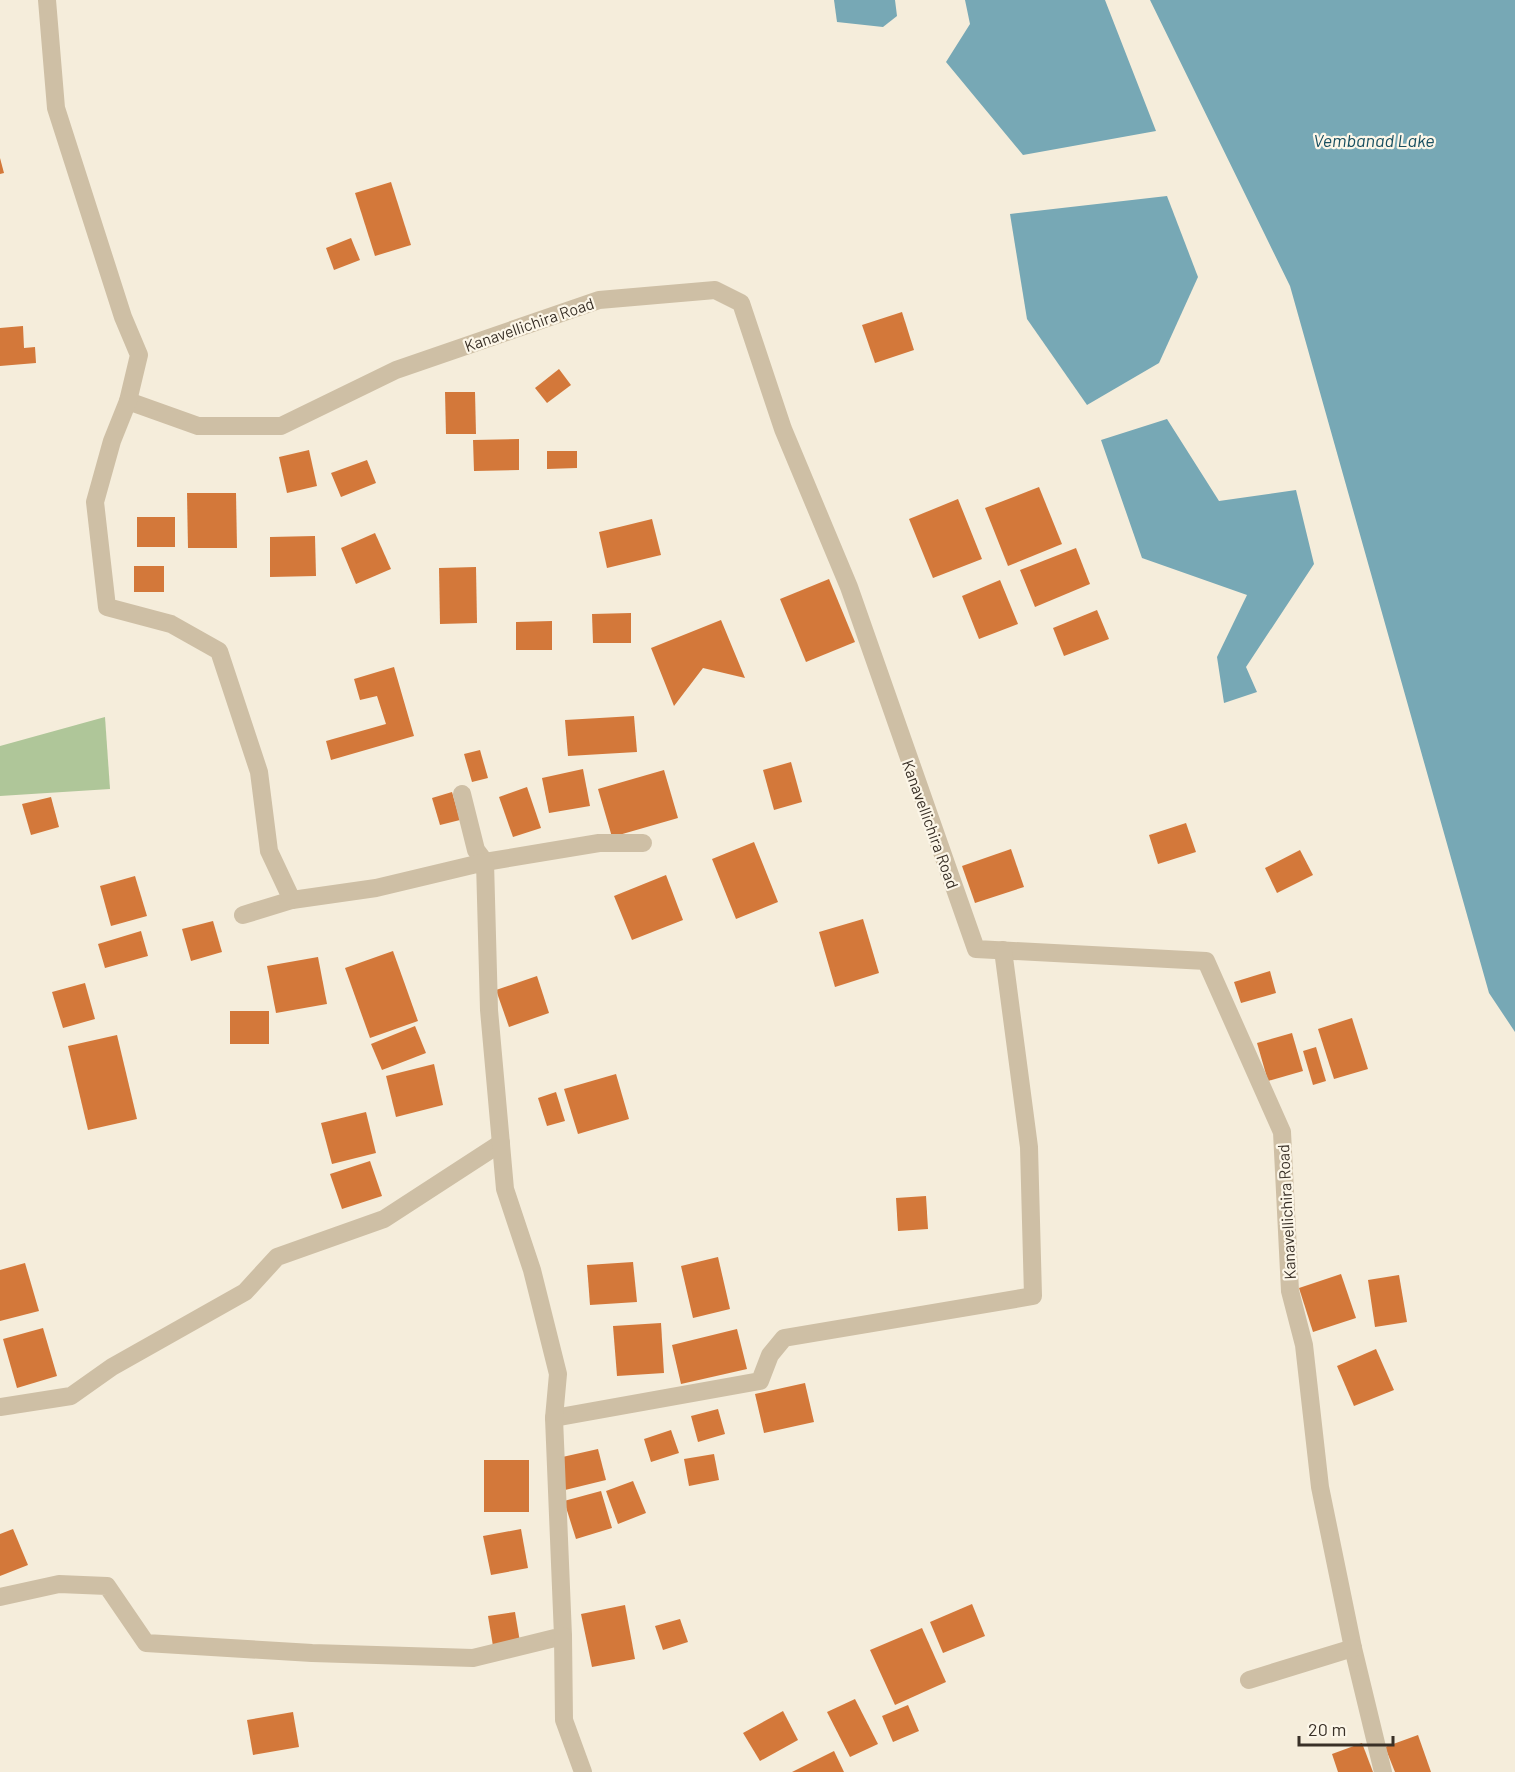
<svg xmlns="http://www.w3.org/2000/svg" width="1515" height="1772" viewBox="0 0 1515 1772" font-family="Barlow,sans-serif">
<rect width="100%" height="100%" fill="#f5eddb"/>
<path fill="#afc699" d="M105 717 110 789 0 796V746Z"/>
<g fill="#77a8b5">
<path d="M834 0H895L897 16 883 27 837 22Z"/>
<path d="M965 0H1105L1156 131 1023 155 946 62 970 24Z"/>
<path d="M1150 0H1515V1032L1489 993 1290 286Z"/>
<path d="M1167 196 1198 277 1159 363 1087 405 1027 319 1010 214Z"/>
<path d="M1167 419 1219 501 1296 490 1314 564 1246 667 1257 692 1224 703 1217 657 1247 595 1142 558 1101 440Z"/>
</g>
<g fill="#d3783a">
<path d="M0 158 4 173 0 174Z"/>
<path d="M391 182 411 245 375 256 355 193Z"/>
<path d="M351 238 360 260 334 270 326 248Z"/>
<path d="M902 312 914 350 875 363 862 325Z"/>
<path d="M23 326 24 348 35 347 36 363 0 366V328Z"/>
<path d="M559 369 571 385 547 403 535 388Z"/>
<path d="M445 392H475L476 434H446Z"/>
<path d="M519 439V470L474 471 473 440Z"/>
<path d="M309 450 317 486 287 493 279 457Z"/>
<path d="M547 451H577V468L547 469Z"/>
<path d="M367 460 376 483 341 497 331 473Z"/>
<path d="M1039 487 1062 544 1008 566 985 508Z"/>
<path d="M187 493H236L237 548H188Z"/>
<path d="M958 499 982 559 933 578 909 519Z"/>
<rect x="137" y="517" width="38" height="30"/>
<path d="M652 519 661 555 607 568 599 532Z"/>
<path d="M375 533 391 569 356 584 341 548Z"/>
<path d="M315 536 316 576 270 577V537Z"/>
<path d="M1076 548 1090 584 1035 607 1020 570Z"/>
<rect x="134" y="566" width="30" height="26"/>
<path d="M476 567 477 623 440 624 439 568Z"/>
<path d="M829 579 855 642 806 662 780 599Z"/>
<path d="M1000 580 1018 624 979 639 962 596Z"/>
<path d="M1097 610 1109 639 1064 656 1053 628Z"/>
<path d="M631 613V643H593L592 614Z"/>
<path d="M721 620 745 678 703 668 674 706 651 648Z"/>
<path d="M552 621V650H516V622Z"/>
<path d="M394 667 414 736 331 760 326 741 386 724 377 696 360 700 354 679Z"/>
<path d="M634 716 637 752 568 756 565 720Z"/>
<path d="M480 750 488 778 472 782 464 754Z"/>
<path d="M791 762 802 802 774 810 763 770Z"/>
<path d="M583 769 590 806 549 813 542 778Z"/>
<path d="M664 770 678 818 612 837 598 789Z"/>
<path d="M527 787 541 828 513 837 499 797Z"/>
<path d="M452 792 460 820 440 825 432 798Z"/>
<path d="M51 797 59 827 31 835 22 804Z"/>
<path d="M1186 823 1196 852 1158 864 1149 835Z"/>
<path d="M754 842 778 902 736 919 712 859Z"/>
<path d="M1011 849 1024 887 975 903 962 866Z"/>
<path d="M1300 850 1313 875 1277 893 1265 868Z"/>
<path d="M666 875 683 920 632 940 614 896Z"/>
<path d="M135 876 147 916 111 926 100 886Z"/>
<path d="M863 919 879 973 835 987 819 932Z"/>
<path d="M213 921 222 952 191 961 182 929Z"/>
<path d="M141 931 148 956 105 968 98 944Z"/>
<path d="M393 951 418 1021 370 1038 345 968Z"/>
<path d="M318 957 327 1004 276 1013 267 966Z"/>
<path d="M1270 971 1276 993 1241 1003 1234 982Z"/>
<path d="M537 976 549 1013 509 1027 496 990Z"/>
<path d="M85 983 95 1019 63 1028 52 992Z"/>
<rect x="230" y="1011" width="39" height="33"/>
<path d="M1352 1018 1368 1069 1334 1079 1318 1029Z"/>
<path d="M415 1026 426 1053 382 1070 371 1044Z"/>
<path d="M1292 1033 1303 1071 1268 1081 1257 1043Z"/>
<path d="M117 1035 137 1119 88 1130 68 1046Z"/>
<path d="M1316 1047 1326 1081 1313 1085 1303 1051Z"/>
<path d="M434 1064 443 1105 396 1117 386 1076Z"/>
<path d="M616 1074 629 1119 578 1134 564 1089Z"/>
<path d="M556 1092 565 1121 547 1126 538 1098Z"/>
<path d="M366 1112 376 1153 332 1164 321 1123Z"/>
<path d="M370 1161 382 1196 342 1209 330 1174Z"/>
<path d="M926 1196 928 1229 898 1231 896 1198Z"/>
<path d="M718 1257 730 1309 693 1318 681 1266Z"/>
<path d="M633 1262 637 1302 590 1305 587 1265Z"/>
<path d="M25 1263 39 1311 0 1321V1270Z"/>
<path d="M1341 1274 1356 1318 1313 1332 1299 1288Z"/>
<path d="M1399 1275 1407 1322 1375 1327 1368 1280Z"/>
<path d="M661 1323 664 1373 617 1376 613 1326Z"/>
<path d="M43 1328 57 1376 17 1388 3 1339Z"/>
<path d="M737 1329 747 1369 681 1384 672 1345Z"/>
<path d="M1376 1349 1394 1390 1354 1406 1337 1366Z"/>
<path d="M805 1383 814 1422 764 1433 755 1394Z"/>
<path d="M718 1409 725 1434 698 1442 691 1416Z"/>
<path d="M671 1430 679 1453 651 1462 644 1439Z"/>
<path d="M598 1449 606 1480 565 1490 558 1458Z"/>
<path d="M714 1454 719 1480 689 1486 684 1459Z"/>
<rect x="484" y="1460" width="45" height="52"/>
<path d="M633 1481 646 1513 618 1524 606 1491Z"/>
<path d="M601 1491 612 1528 576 1539 564 1501Z"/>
<path d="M13 1529 28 1565 0 1576V1534Z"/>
<path d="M521 1529 528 1568 491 1575 483 1536Z"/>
<path d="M972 1604 985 1636 943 1653 930 1622Z"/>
<path d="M625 1605 635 1659 592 1667 581 1614Z"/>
<path d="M515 1612 520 1642 493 1646 488 1616Z"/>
<path d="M680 1619 688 1642 663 1650 655 1626Z"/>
<path d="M922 1628 946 1682 895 1705 870 1650Z"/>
<path d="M855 1699 878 1744 850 1757 827 1712Z"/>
<path d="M908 1705 919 1731 893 1742 882 1716Z"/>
<path d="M783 1711 798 1740 760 1761 743 1733Z"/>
<path d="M293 1712 299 1747 253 1755 247 1720Z"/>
<path d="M1418 1735 1431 1772H1395L1385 1747Z"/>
<path d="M1362 1743 1373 1772H1338L1332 1754Z"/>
<path d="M834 1751 844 1772H792Z"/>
</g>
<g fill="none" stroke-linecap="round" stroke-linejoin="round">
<g stroke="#cebfa5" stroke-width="18">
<path d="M128 401 198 426H281L396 370 599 300 715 290 741 303 783 429 849 587 976 949 1206 961 1282 1132 1290 1291 1304 1345 1320 1487 1353 1648 1383 1772"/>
<path d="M462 794 476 850 485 862 599 843H643"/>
<path d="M243 915 292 900"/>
<path d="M0 1407 71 1396 112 1367 245 1292 277 1257 384 1219 501 1143"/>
<path d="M554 1418 760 1381 770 1355 784 1338 1033 1296 1029 1147 1003 950"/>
<path d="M0 1597 59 1584 107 1586 146 1643 312 1653 473 1658 563 1636 554 1418 558 1374 532 1270 505 1189 489 1010 485 862 376 888 292 900 269 851 259 772 219 651 171 624 107 607 95 502 112 441 128 401 139 355 123 317 56 108 47 0"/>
<path d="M563 1636 564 1720 583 1772"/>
<path d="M1249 1680 1353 1648"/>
</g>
</g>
<g text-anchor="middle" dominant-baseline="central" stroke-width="4.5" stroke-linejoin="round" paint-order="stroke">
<g font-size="16" fill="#393027" stroke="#fcf6e8">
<text transform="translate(529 324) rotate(-19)">Kanavellichira Road</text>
<text transform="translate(931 824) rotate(70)">Kanavellichira Road</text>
<text transform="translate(1286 1212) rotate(-93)">Kanavellichira Road</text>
</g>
<g font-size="18" font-style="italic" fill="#184f60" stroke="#fcf6e8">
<text x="1374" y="140">Vembanad Lake</text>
</g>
</g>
<path d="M1299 1736v9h94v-9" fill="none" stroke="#393027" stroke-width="3"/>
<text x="1308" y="1736" font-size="18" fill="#393027" stroke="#fcf6e8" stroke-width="4.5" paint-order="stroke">20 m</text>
</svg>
